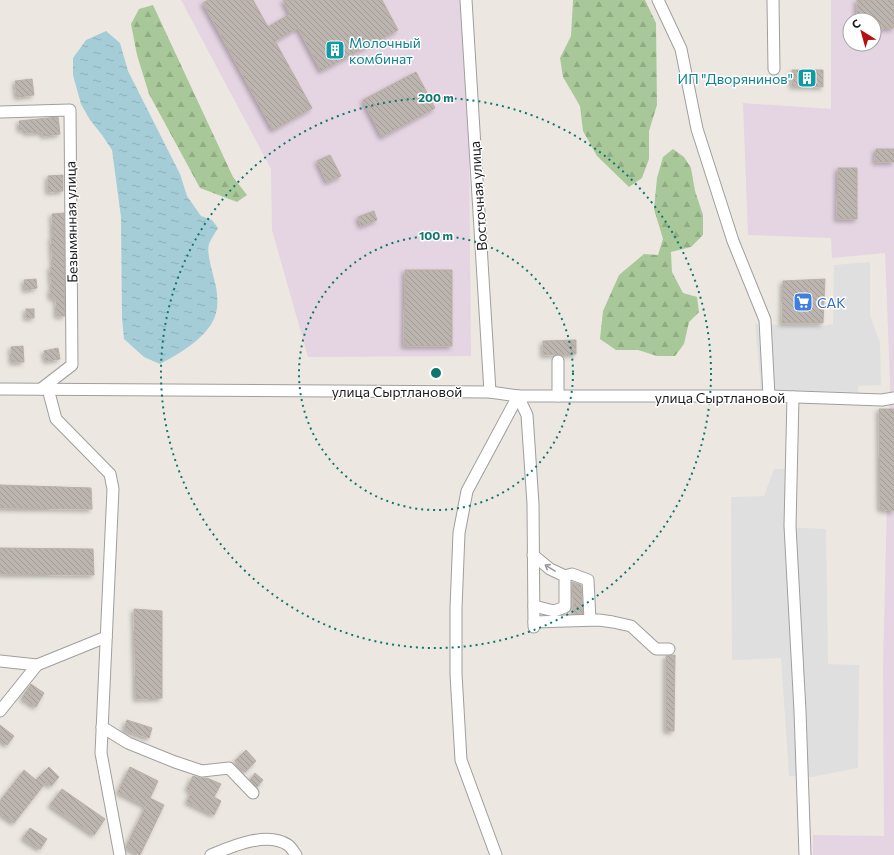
<svg xmlns="http://www.w3.org/2000/svg" width="894" height="855" viewBox="0 0 894 855" font-family="Commissioner,sans-serif">
<defs>
<pattern id="forest-firs" width="22" height="20" patternUnits="userSpaceOnUse"><rect width="22" height="20" fill="#a9c899"/><path d="M5 1l3.5 6h-7zM16 11l3.5 6h-7z" fill="#91ab83"/></pattern>
<pattern id="water-ripples" width="26" height="14" patternUnits="userSpaceOnUse"><rect width="26" height="14" fill="#a5cdd7"/><path d="M2 4q2-2 4 0t4 0M15 11q2-2 4 0t4 0" fill="none" stroke="#8dafb8"/></pattern>
<pattern id="building-back-hatch" width="6" height="6" patternUnits="userSpaceOnUse"><rect width="6" height="6" fill="#bcb4ae"/><path d="M-1 5l2 2M0 0l6 6M5-1l2 2" fill="none" stroke="#a19a95"/></pattern>
<filter id="shadow"><feDropShadow dx="-2.5" dy="2.5" stdDeviation="2" flood-color="#0004"/></filter>
</defs>
<rect width="100%" height="100%" fill="#ece8e1"/>
<g fill="#e5d4e2" fill-rule="evenodd">
<path d="M181 0H460L469 145 471 356 308 357 272 230 271 169Z"/>
<path d="M831 0H894V855H813V835L884 836 883 666 890 379 885 253 832 258 831 238 748 235 743 103 831 109ZM850 20H874V44H850Z"/>
</g>
<g fill="url(#forest-firs)">
<path d="M573 0H645L656 23 657 105 649 131V159L642 178 629 187 597 156 583 131 580 106 563 77 560 58 571 36Z"/>
<path d="M153 5 233 177 247 195 237 202 200 188 149 94 137 55 131 24 139 9Z"/>
<path d="M673 149 684 157 691 168 695 191 703 215V235L691 247 671 252 672 272 683 293 697 297 699 312 689 322 684 344 675 356H657L638 350H616L600 339 603 311 619 275 644 254 658 255 663 239 654 209 657 178 663 157Z"/>
</g>
<g fill="#dfdfdf">
<path d="M870 262V315L880 343 881 385 858 386V392L761 390 755 324 824 326 833 324 834 265Z"/>
<path d="M774 469H787L786 527 826 529 828 664 859 665 858 768 811 777 789 776 781 658 732 660 731 497 764 496Z"/>
</g>
<path fill="url(#water-ripples)" d="M106 31 120 43 128 71 180 174 187 196 201 216 212 220 218 228C215 233 211 239 209 244 206 254 214 276 216 287 217 293 218 302 217 308 214 334 181 353 160 364L144 357 124 339 122 317 121 217 112 150 102 135 90 120 81 104 73 75V58L86 40Z"/>
<g fill="url(#building-back-hatch)" stroke="#bcafa5" filter="url(#shadow)">
<path d="M208 0H253L268 27 290 14 283 0H382L398 30 321 71 298 28 275 41 312 108 273 130 203 3Z"/>
<path d="M857 0H894V28L874 29V20H857Z"/>
<path d="M792 70H823V87L792 86Z"/>
<path d="M416 72 435 108 382 137 363 100Z"/>
<path d="M32 79 34 95 17 97 15 81Z"/>
<path d="M58 117 60 134 43 136V132L26 133 25 129 20 130 19 121Z"/>
<path d="M876 149H894V162H875Z"/>
<path d="M330 155 341 176 327 182 317 161Z"/>
<path d="M838 168H857V219H837Z"/>
<path d="M63 175V191L48 192V176Z"/>
<path d="M374 211 377 220 361 226 358 217Z"/>
<path d="M64 213 65 316H57L56 298H51L50 290H52L50 267H53L51 238H53L52 214Z"/>
<path d="M405 270H452V346H404Z"/>
<path d="M36 279 37 288 25 290 24 280Z"/>
<path d="M825 279 823 323H782L783 281Z"/>
<rect x="26" y="309" width="8" height="9"/>
<path d="M576 340V354L543 355V341Z"/>
<path d="M23 346 24 362H12L11 347Z"/>
<path d="M58 348 60 359 46 361 44 351Z"/>
<path d="M879 409H894V511L880 509Z"/>
<path d="M0 485 91 488 92 509 0 508Z"/>
<path d="M0 548 93 549 94 575 0 574Z"/>
<path d="M572 582 581 585 583 614H574Z"/>
<path d="M134 609 162 611V698L136 699Z"/>
<path d="M675 655 674 731H666V656Z"/>
<path d="M31 684 44 693 36 707 22 698Z"/>
<path d="M127 720 152 728 149 738 124 730Z"/>
<path d="M0 725 14 736 7 745 0 740Z"/>
<path d="M246 750 256 761 245 772 235 761Z"/>
<path d="M49 767 59 777 51 786 46 782 14 823 0 813V801L24 770 36 780Z"/>
<path d="M130 767 158 781 150 798 164 805 140 855 126 847 146 806 118 792Z"/>
<path d="M255 773 263 780 257 787 250 780Z"/>
<path d="M193 776 200 778H207L221 784 214 797 221 801 214 815 187 802 192 791 187 789Z"/>
<path d="M62 789 105 819 94 835 50 805Z"/>
<path d="M30 828 47 839 40 849 23 838Z"/>
</g>
<g fill="none" stroke-linecap="round" stroke-linejoin="round">
<defs>
<g id="minor">
<path d="M466 0 490 392"/>
<path d="M658 0 681 49 697 129 733 241 765 320 769 396"/>
<path d="M773 0 774 69"/>
<path d="M0 112 70 110 72 365 41 389"/>
<path d="M558 361V396"/>
<path d="M0 389 490 392 518 396H769L882 400 894 398"/>
<path d="M48 389 56 419 110 474 113 489 101 753 120 855"/>
<path d="M518 396 527 415 533 504 534 627"/>
<path d="M793 397 790 526 800 711 805 855"/>
<path d="M533 555 550 569 565 576V607L554 611 534 606"/>
<path d="M565 576 572 574 588 580 590 620"/>
<path d="M534 622 599 620 613 622 631 626 656 649H669"/>
<path d="M0 661 37 665 106 637"/>
<path d="M0 711 37 665"/>
<path d="M102 727 128 743 175 762 202 771 229 768 253 793"/>
<path d="M211 855C233 846 267 831 288 845 291 847 294 852 296 855"/>
<path d="M496 855 461 760 456 674V608L459 533 467 491 518 396"/>
</g>
</defs>
<use href="#minor" stroke="#9f9f9f" stroke-width="13"/>
<use href="#minor" stroke="#fff" stroke-width="11"/>
</g>
<defs><path id="oneway-shaft" d="M-6 0H5M1.5-3L5.5 0L1.5 3" fill="none" stroke-width="1.6" stroke-linecap="round" stroke-linejoin="round"/></defs>
<use stroke="#989898" href="#oneway-shaft" transform="translate(550 568) rotate(-148)"/>
<g fill="none" stroke="#0f766e" stroke-width="2" stroke-dasharray="2 4">
<circle cx="436" cy="373" r="137"/>
<circle cx="436" cy="373" r="275"/>
</g>
<defs>
<symbol id="building-square" viewBox="-11 -11 22 22"><rect x="-9" y="-9" width="18" height="18" rx="4" fill="#0f9aa8" stroke="#fff"/><path d="M-4-6H4V6H1V3H-1V6H-4ZM-2.5-4.3h1.7v1.8h-1.7ZM.8-4.3h1.7v1.8H.8ZM-2.5-1h1.7V.8h-1.7ZM.8-1h1.7V.8H.8Z" fill="#fff"/></symbol>
<symbol id="supermarket-square" viewBox="-11 -11 22 22"><rect x="-9" y="-9" width="18" height="18" rx="4" fill="#3f7fe0" stroke="#fff"/><path d="M-6-5.5h2.5l.6 2H6L4.5 2H-2.5L-4.4-4H-6ZM-1.5 3.2a1.3 1.3 0 1 0 .1 0ZM3 3.2a1.3 1.3 0 1 0 .1 0Z" fill="#fff"/></symbol>
</defs>
<g fill-rule="evenodd">
<use href="#building-square" x="324" y="39" width="22" height="22"/>
<use href="#building-square" x="796" y="67" width="22" height="22"/>
<use href="#supermarket-square" x="792" y="291" width="22" height="22"/>
</g>
<g text-anchor="middle" dominant-baseline="central" stroke-width="3" stroke-linejoin="round" paint-order="stroke">
<g font-size="14" fill="#0d838f" stroke="#fff" text-anchor="start">
<text x="349" y="42">Молочный<tspan x="349" dy="16">комбинат</tspan></text>
<text x="793" y="78" text-anchor="end">ИП "Дворянинов"</text>
</g>
<g font-size="14" fill="#1b1b1b" stroke="#fff">
<text transform="translate(478 196) rotate(-94)">Восточная улица</text>
<text transform="translate(71 222) rotate(-91)">Безымянная улица</text>
<text x="397" y="391">улица Сыртлановой</text>
<text x="720" y="397">улица Сыртлановой</text>
</g>
<g font-size="14" fill="#366cbe" stroke="#fff" text-anchor="start">
<text x="817" y="302">САК</text>
</g>
</g>
<circle cx="436" cy="373" r="6" fill="#0f766e" stroke="#fff" stroke-width="2"/>
<g font-size="12" text-anchor="middle" font-weight="bold" fill="#0f766e" stroke="#fff" stroke-width="3" stroke-linejoin="round" paint-order="stroke">
<text x="436" y="102">200 m</text>
<text x="436" y="240">100 m</text>
</g>
<g transform="translate(862 32) rotate(323)"><circle r="19" fill="#ffffff" stroke="#a4a4a4"/>
<path d="M0-3L7 15L0 10L-7 15Z" fill="#b80f15"/>
<text y="-6" font-size="11" font-weight="bold" text-anchor="middle" fill="#1b1b1b">С</text>
</g>
</svg>
